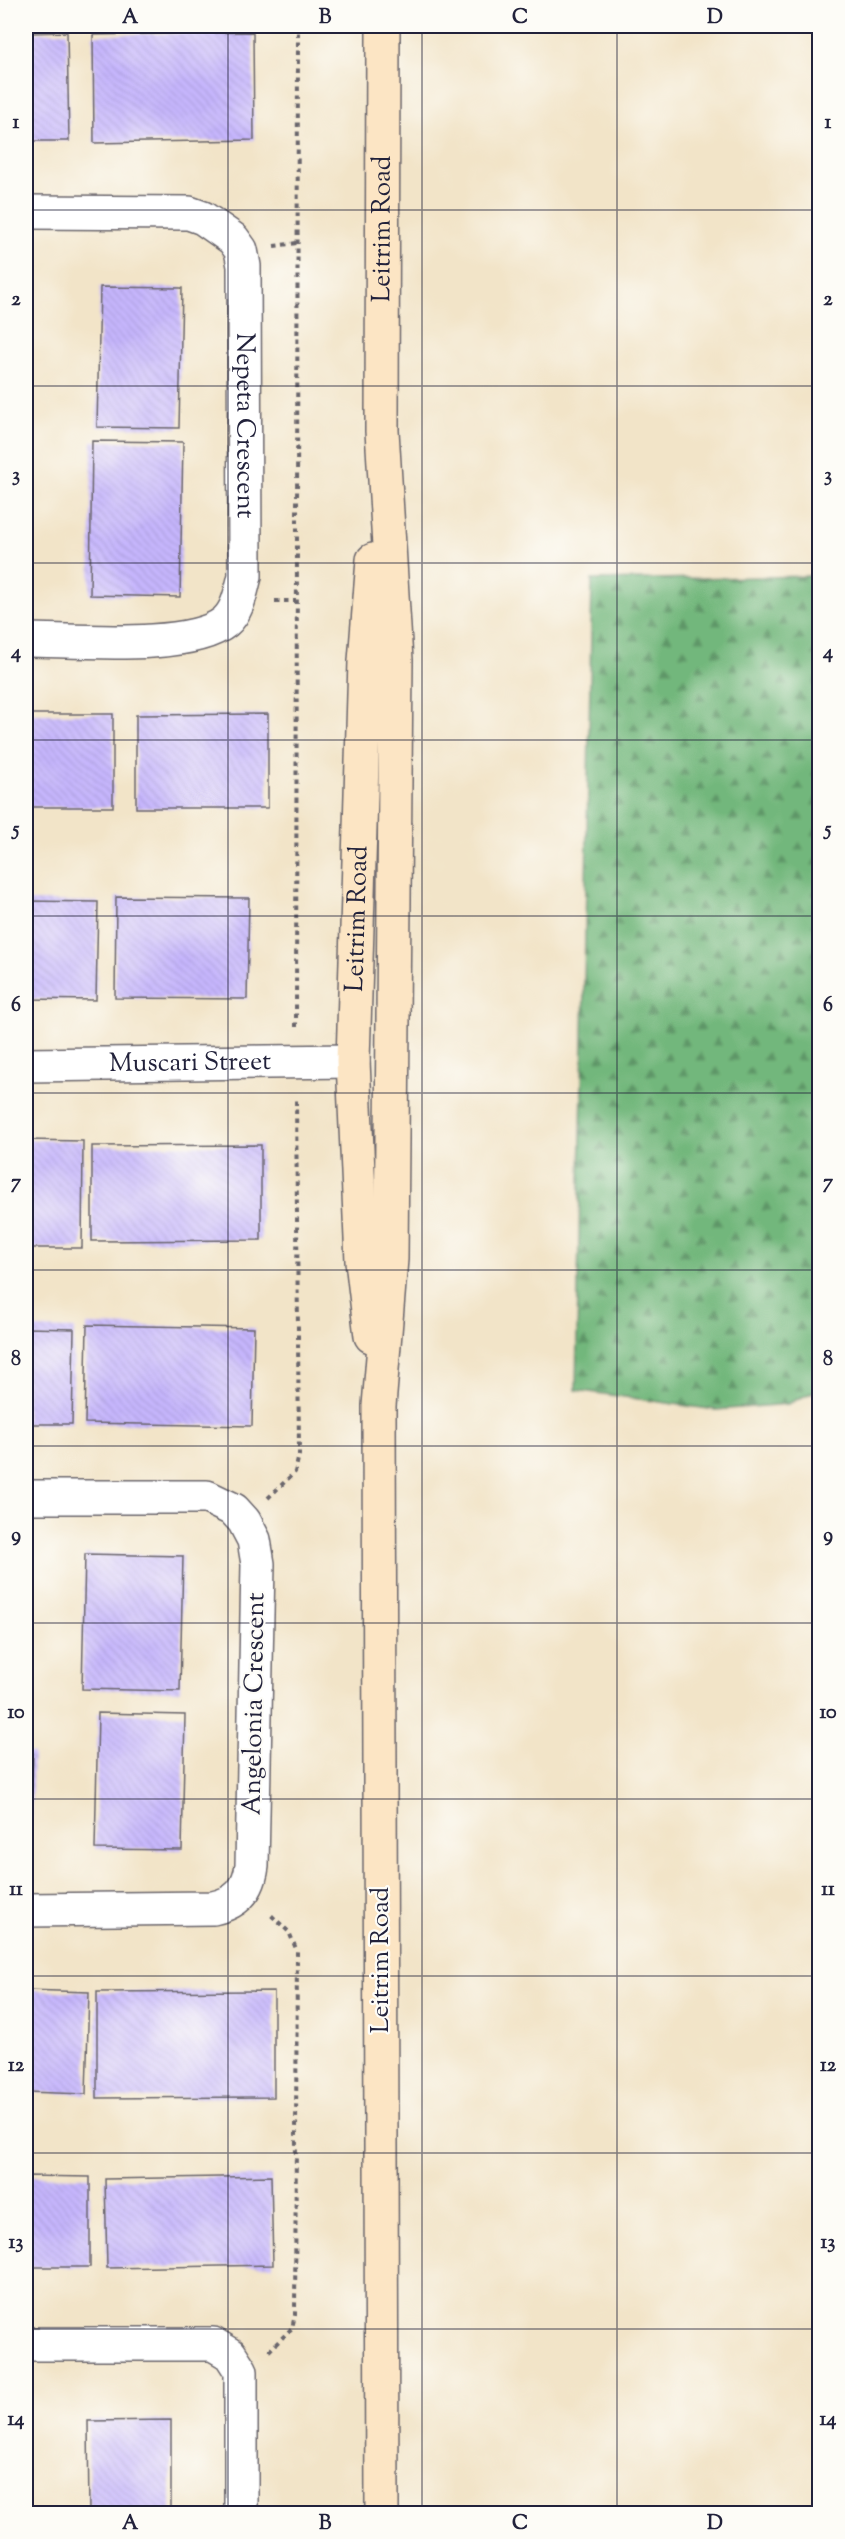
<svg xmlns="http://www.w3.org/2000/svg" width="845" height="2539" viewBox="0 0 845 2539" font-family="'Sorts Mill Goudy',serif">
<defs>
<pattern id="forest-firs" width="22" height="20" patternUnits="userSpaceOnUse" patternTransform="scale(1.5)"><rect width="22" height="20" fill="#72b77b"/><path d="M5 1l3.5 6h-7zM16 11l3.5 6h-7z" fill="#5d9466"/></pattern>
<pattern id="building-back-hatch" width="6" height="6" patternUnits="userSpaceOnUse" patternTransform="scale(1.5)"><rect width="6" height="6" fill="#c6b6fd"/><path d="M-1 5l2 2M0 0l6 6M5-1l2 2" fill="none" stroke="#aa9cda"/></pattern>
</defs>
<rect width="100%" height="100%" fill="#fdfcf7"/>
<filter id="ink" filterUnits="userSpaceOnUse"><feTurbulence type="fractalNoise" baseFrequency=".0167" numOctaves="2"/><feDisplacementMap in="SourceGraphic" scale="12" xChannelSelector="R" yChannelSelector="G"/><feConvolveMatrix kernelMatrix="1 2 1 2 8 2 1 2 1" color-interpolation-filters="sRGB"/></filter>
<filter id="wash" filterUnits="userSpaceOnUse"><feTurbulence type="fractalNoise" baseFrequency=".008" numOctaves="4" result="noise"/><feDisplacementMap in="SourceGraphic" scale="24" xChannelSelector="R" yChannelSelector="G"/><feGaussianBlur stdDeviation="1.35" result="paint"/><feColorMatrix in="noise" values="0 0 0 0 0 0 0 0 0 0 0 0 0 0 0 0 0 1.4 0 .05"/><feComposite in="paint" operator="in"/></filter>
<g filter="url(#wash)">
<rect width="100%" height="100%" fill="#f2e4c8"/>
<path fill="url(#forest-firs)" stroke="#4a6c5b" stroke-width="1.5" d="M819 576V1389L788 1404 716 1410 576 1390 592 580Z"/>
<g id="blocks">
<g fill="url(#building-back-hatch)">
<path d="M67 32 69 141H26V33Z"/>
<path d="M253 32 254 140 94 143 93 35Z"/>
<path d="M100 287 182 288 179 428 97 427Z"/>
<path d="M92 441 183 442 180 597 90 595Z"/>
<rect x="26" y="714" width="87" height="93"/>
<path d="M268 714V808H136V715Z"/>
<path d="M116 897 249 898 247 999 115 998Z"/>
<path d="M26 901 98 902 96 1000 26 999Z"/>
<path d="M26 1140 83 1141 82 1248H26Z"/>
<path d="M261 1145V1240L92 1241V1146Z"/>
<path d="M87 1325 254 1328 252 1426 85 1423Z"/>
<path d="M26 1328 74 1329 72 1424H26Z"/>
<path d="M85 1554 183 1556 180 1691 82 1689Z"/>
<path d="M98 1713 185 1715 182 1850 95 1849Z"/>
<path d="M26 1753H33L30 1839H26Z"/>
<path d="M26 1990 89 1992 86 2094 26 2092Z"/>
<path d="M274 1991V2097L97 2098V1992Z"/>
<path d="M26 2176 90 2177V2267H26Z"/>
<path d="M271 2176 273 2265 107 2268 105 2179Z"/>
<path d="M171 2420V2514H89L88 2421Z"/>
</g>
</g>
</g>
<g filter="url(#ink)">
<use href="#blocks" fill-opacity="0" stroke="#6b666c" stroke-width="1.5"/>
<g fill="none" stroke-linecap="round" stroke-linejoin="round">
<defs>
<g id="minor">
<path id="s1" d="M26 212 189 213 203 218 233 239 241 250 244 266 245 576C241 591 238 611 225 622 190 651 73 640 26 640"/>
<path id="s2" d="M26 1065 353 1061"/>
<path d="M26 1497H207L234 1510 244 1521 254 1540 258 1564 252 1866C249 1890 237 1903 213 1908L26 1910"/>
<path d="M26 2344H213L230 2354 241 2371V2514"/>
</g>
<g id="secondary">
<path id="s3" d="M371 1336 362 1261 353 1061 365 661 373 560"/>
<path id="s4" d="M382 2514 379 1406 391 1259 396 660 382 431 383 26"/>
</g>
</defs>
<use href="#minor" stroke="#6b666c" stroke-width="36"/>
<use href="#secondary" stroke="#6b666c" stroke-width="36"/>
<g stroke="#6b666c" stroke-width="4" stroke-dasharray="4.5 4.5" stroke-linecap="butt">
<path d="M274 246 297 243"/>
<path d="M275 601H296"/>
<path d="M296 1027 298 26"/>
<path d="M268 1498 295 1472 299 1455 296 1097"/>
<path d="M269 2351 292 2328 295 2315 297 1951 289 1932 270 1914"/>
</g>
<use href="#minor" stroke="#fff" stroke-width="33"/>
<use href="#secondary" stroke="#fce5c4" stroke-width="33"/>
</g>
</g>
<path fill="none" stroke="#22223b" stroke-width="1.5" stroke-opacity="0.55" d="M228 26V2514M422 26V2514M617 26V2514M26 210H820M26 386H820M26 563H820M26 740H820M26 916H820M26 1093H820M26 1270H820M26 1446H820M26 1623H820M26 1799H820M26 1976H820M26 2153H820M26 2329H820"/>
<g text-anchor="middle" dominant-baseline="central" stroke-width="4.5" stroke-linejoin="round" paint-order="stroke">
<g font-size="26" fill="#22223b" stroke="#fdfcf7">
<text stroke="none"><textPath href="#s4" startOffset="2286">Leitrim Road</textPath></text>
<text stroke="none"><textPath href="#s1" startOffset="404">Nepeta Crescent</textPath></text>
<text stroke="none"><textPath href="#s3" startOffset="418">Leitrim Road</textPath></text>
<text stroke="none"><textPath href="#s2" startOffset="164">Muscari Street</textPath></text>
<text transform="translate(255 1704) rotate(-89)">Angelonia Crescent</text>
<text transform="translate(381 1960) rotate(-90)">Leitrim Road</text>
</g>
</g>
<rect width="845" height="2539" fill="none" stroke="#fdfcf7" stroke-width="66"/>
<rect x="33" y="33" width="779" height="2473" fill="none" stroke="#22223b" stroke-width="2"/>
<g font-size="20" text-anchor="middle" font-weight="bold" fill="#22223b">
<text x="130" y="23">A</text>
<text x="325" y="23">B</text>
<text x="520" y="23">C</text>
<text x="715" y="23">D</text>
<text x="16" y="128">1</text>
<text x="828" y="128">1</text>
<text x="16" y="305">2</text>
<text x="828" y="305">2</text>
<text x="16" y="481">3</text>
<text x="828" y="481">3</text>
<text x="16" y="658">4</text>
<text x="828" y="658">4</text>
<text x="16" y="835">5</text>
<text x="828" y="835">5</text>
<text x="16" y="1011">6</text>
<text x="828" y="1011">6</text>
<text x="16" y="1188">7</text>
<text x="828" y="1188">7</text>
<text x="16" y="1365">8</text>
<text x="828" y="1365">8</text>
<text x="16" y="1541">9</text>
<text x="828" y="1541">9</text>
<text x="16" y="1718">10</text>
<text x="828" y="1718">10</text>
<text x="16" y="1895">11</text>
<text x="828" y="1895">11</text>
<text x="16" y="2071">12</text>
<text x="828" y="2071">12</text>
<text x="16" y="2248">13</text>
<text x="828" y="2248">13</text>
<text x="16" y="2425">14</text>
<text x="828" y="2425">14</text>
<text x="130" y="2529">A</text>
<text x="325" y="2529">B</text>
<text x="520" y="2529">C</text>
<text x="715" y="2529">D</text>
</g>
</svg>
